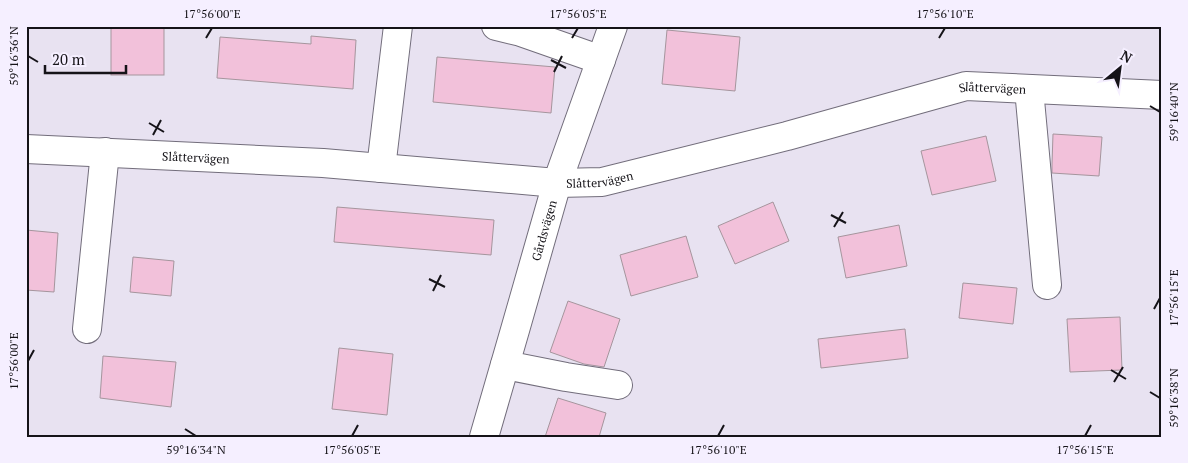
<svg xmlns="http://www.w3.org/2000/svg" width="1188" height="463" viewBox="0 0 1188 463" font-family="'PT Serif',serif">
<rect width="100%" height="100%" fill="#e8e2f1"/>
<g fill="#f2c1da" stroke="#a5959d">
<rect x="111" y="26" width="53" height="49"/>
<path d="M667 30 740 37 735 91 662 84Z"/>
<path d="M311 36 356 40 353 89 217 78 220 37 311 44Z"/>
<path d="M437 57 555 67 551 113 433 102Z"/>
<path d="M1053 134 1102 137 1099 176 1052 173V164Z"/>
<path d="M986 136 996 181 932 195 921 151Z"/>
<path d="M773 202 789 241 735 264 718 226Z"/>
<path d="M337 207 494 220 491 255 334 242Z"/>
<path d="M899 225 907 266 846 278 838 237Z"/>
<path d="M26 230 58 233 54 292 26 290Z"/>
<path d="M686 236 698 277 631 296 620 255Z"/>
<path d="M133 257 174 261 171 296 130 292Z"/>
<path d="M963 283 1017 288 1013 324 959 318Z"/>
<path d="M568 301 620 319 604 367 584 364 550 352Z"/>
<path d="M1120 317 1122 370 1070 372 1067 319Z"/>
<path d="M905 329 908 358 821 368 818 339Z"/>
<path d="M339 348 393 354 387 415 332 409Z"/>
<path d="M103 356 176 362 171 407 100 398Z"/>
<path d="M558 398 606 413 599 437H545Z"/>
</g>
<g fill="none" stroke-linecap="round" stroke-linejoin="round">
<defs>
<g id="minor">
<path d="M496 26 521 32 601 60"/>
<path d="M1029 89 1047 285"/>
<path id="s1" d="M26 149 323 163 557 183 602 182 787 136 966 86 1162 95"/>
<path d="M381 168 398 26"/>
<path d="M87 329 105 152"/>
<path d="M505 365 566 377 618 385"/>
<path id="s2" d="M484 437 515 330 557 183 613 26"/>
</g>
</defs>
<use href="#minor" stroke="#726d7b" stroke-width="30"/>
<use href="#minor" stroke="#fff" stroke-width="28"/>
</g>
<path fill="none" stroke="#151318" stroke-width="2" d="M206 38 212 28M572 38 578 28M939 38 945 28M28 56 38 62M551 60 566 68M554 72 562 56M1150 106 1160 112M149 123 164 132M153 135 161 120M831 215 846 223M834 227 843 212M429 279 445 287M433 291 441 275M1154 309 1160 298M28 361 34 350M1111 370 1126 379M1114 382 1123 367M1150 392 1160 398M185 429 196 436M352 436 358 425M718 436 724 425M1085 436 1091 425"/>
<g text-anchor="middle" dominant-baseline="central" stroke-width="4" stroke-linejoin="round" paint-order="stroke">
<g font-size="12" fill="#151318" stroke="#f5efff">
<text stroke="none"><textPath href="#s1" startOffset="980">Slåttervägen</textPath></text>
<text stroke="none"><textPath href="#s1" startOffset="170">Slåttervägen</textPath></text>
<text stroke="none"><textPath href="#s1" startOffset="575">Slåttervägen</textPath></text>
<text stroke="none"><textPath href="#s2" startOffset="215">Gårdsvägen</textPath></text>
</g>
</g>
<rect width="1188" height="463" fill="none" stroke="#f5efff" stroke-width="55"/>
<g transform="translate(1120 68) rotate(29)" stroke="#f5efff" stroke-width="4" paint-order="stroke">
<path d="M0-4L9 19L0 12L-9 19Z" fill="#151318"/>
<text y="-8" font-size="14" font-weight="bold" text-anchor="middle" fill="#151318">N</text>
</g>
<path d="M45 65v8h81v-8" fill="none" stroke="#151318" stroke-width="2.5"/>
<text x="52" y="65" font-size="15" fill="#151318" stroke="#f5efff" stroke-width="4" paint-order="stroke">20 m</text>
<rect x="28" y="28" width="1132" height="408" fill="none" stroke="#151318" stroke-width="2"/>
<g font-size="12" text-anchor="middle" fill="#151318">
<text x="212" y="18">17°56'00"E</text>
<text x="578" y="18">17°56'05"E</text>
<text x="945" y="18">17°56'10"E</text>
<text transform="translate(14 56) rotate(-90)" y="4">59°16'36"N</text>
<text transform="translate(1174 112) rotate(-90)" y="4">59°16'40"N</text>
<text transform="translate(1174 298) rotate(-90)" y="4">17°56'15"E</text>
<text transform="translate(14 361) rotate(-90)" y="4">17°56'00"E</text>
<text transform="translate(1174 398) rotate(-90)" y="4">59°16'38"N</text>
<text x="196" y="454">59°16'34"N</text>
<text x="352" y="454">17°56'05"E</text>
<text x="718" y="454">17°56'10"E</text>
<text x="1085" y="454">17°56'15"E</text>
</g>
</svg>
